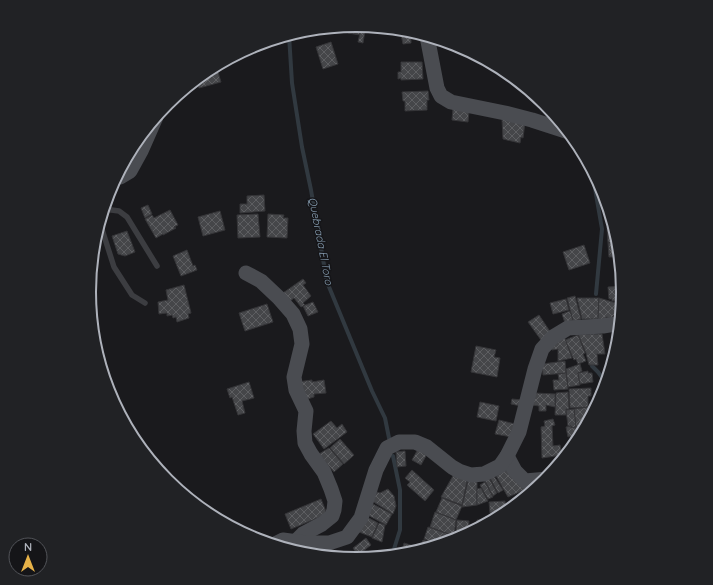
<svg xmlns="http://www.w3.org/2000/svg" width="713" height="585" viewBox="0 0 713 585" font-family="Quicksand,sans-serif">
<defs>
<pattern id="building-cross-hatch" width="8" height="8" patternUnits="userSpaceOnUse"><rect width="8" height="8" fill="#454649"/><path d="M0 0l8 8M0 8l8-8" fill="none" stroke="#5d5e61"/></pattern>
</defs>
<rect width="100%" height="100%" fill="#1a1a1d"/>
<g fill="none" stroke-linecap="round" stroke-linejoin="round">
<g stroke="#313940" stroke-width="4">
<path d="M289 35 292 83 302 147 311 190 327 282 372 391 385 418 389 438"/>
<path d="M594 173 593 177 602 229 596 294"/>
<path d="M592 366 598 372 607 384"/>
<path d="M387 557 394 549 400 530V490L393 456"/>
</g>
</g>
<g fill="url(#building-cross-hatch)" stroke="#353538">
<path d="M357 25H361L360 35 348 33 349 26Z"/>
<path d="M361 29 365 30 363 43 358 42Z"/>
<path d="M400 29 409 30 416 32 417 37 411 38V43L403 44Z"/>
<path d="M331 42 338 64 323 69 316 47Z"/>
<path d="M401 62H422L423 79 401 80V78L398 79V72H401Z"/>
<path d="M216 66 221 82 199 88 197 83H196L195 81 208 70Z"/>
<path d="M428 91 429 100H427V110L405 111V101H403L402 92Z"/>
<path d="M453 108 469 111 468 122 452 120Z"/>
<path d="M502 119 525 122 523 138 521 137 520 143 503 139Z"/>
<path d="M264 195 265 211 240 213V204H247V196Z"/>
<path d="M148 205 152 214 145 218 141 208Z"/>
<path d="M170 210 178 225 174 227 176 228 163 235V234L156 238 145 219 152 215 154 218Z"/>
<path d="M220 211 225 230 203 236 198 217Z"/>
<path d="M258 214 260 237 238 238 237 215Z"/>
<path d="M268 214 284 215 283 218H288L287 238 267 237Z"/>
<path d="M607 227H615L619 242 608 243Z"/>
<path d="M127 231 135 252 125 256 118 254 112 236Z"/>
<path d="M619 242 620 257H609L608 243Z"/>
<path d="M584 245 590 263 569 270 563 252Z"/>
<path d="M187 250 193 266 195 265 197 270 181 276 173 256Z"/>
<path d="M615 257H620L622 271H616Z"/>
<path d="M622 271 623 286H616L615 272Z"/>
<path d="M303 279 306 283 303 285 311 296 303 303 305 305 301 307 294 298 290 301 283 293Z"/>
<path d="M184 285 191 313 188 314 189 318 177 322 176 317 173 318 172 315 167 316V313L159 314 158 302 168 300 166 290Z"/>
<path d="M623 286V300L612 301V299H609L608 287Z"/>
<path d="M575 296 581 319 573 321 567 298Z"/>
<path d="M577 298H599L598 319H582Z"/>
<path d="M599 298 623 305 622 317 614 315 611 318 606 317 605 320 598 319Z"/>
<path d="M566 299 569 310 553 314 550 303Z"/>
<path d="M313 302 318 312 308 316 303 306Z"/>
<path d="M267 304 273 322 245 331 239 313Z"/>
<path d="M570 311 573 320 565 323 562 314Z"/>
<path d="M539 315 551 333 541 340 528 322Z"/>
<path d="M578 334H602L605 354H597L598 365H589L586 353Z"/>
<path d="M578 335 585 353 583 354 586 361 578 364 576 359 574 360 565 340Z"/>
<path d="M564 336 572 358 558 361V349L552 350 550 342Z"/>
<path d="M476 346 496 350 494 357 500 358 497 377 471 372Z"/>
<path d="M565 361 566 373 543 375 542 364Z"/>
<path d="M580 364 582 371 578 373 580 385 568 387 566 369Z"/>
<path d="M588 371V373H592L593 382 580 384 578 373Z"/>
<path d="M566 373 568 389 554 390 553 380H559L558 374Z"/>
<path d="M312 380V382L324 380 326 393 314 394V397L304 400 297 382Z"/>
<path d="M249 382 254 398 242 401 245 413 238 415 232 397 230 398 227 389Z"/>
<path d="M591 388V396H588V407L570 408 569 389Z"/>
<path d="M568 392 569 409H566V415H555L556 393Z"/>
<path d="M535 393 555 394V407L546 405V411H539V406L532 405Z"/>
<path d="M512 399 522 400 521 406 511 404Z"/>
<path d="M480 402 499 406 496 421 477 417Z"/>
<path d="M598 405 591 418 589 407Z"/>
<path d="M589 407 591 419 589 420V423H586V428L576 429 574 409Z"/>
<path d="M574 409 576 427 572 428 571 426H568L566 410Z"/>
<path d="M553 419 555 425 552 426 553 446 560 445 562 455 542 458 541 427 545 426 544 421Z"/>
<path d="M499 420 515 424 512 437 495 434Z"/>
<path d="M331 421 337 428 342 424 347 432 324 449 313 434Z"/>
<path d="M571 426V428L576 427V429L586 428 579 441 575 446H572L570 436 568 437 566 427Z"/>
<path d="M340 439 354 455 344 464 330 448Z"/>
<path d="M329 448 343 464 334 472 319 454Z"/>
<path d="M418 449 427 454 421 465 412 460Z"/>
<path d="M405 451 406 466 397 467 396 452Z"/>
<path d="M509 468 529 488 508 497 496 476Z"/>
<path d="M412 470 434 490 425 501 407 485 410 482 405 478Z"/>
<path d="M454 474 467 481 462 505 441 497Z"/>
<path d="M494 476 503 490 498 493 490 478Z"/>
<path d="M489 478 497 493 493 496 485 481Z"/>
<path d="M468 481H477V505L462 507Z"/>
<path d="M485 482 493 497 488 499 480 485Z"/>
<path d="M481 488 488 501 477 505V489Z"/>
<path d="M388 489 394 496 396 506 393 514 372 501 377 492 380 493Z"/>
<path d="M529 496 519 504 517 498Z"/>
<path d="M442 498 462 506 456 520 436 512Z"/>
<path d="M321 499 327 514 291 529 285 514Z"/>
<path d="M505 501 506 512 490 513 489 502Z"/>
<path d="M371 503 392 514 386 525 366 514Z"/>
<path d="M435 512 456 520 454 536 430 527Z"/>
<path d="M504 512 505 515 494 521V514Z"/>
<path d="M367 517 378 523 372 537 359 532Z"/>
<path d="M492 519V522L477 530V520Z"/>
<path d="M457 520 469 521 468 532 456 531Z"/>
<path d="M379 523 385 525 382 542 372 538Z"/>
<path d="M428 527 454 536 452 542 440 545 424 539Z"/>
<path d="M366 538 371 545 358 555 353 548Z"/>
<path d="M423 540 439 546 419 552Z"/>
<path d="M404 543 417 547 416 551H417V552L408 555 401 556Z"/>
</g>
<g fill="none" stroke-linecap="round" stroke-linejoin="round">
<g stroke="#3c3d41" stroke-width="5.5">
<path d="M104 209 119 211 127 217 157 266"/>
<path d="M100 223 114 267 132 295 145 303"/>
</g>
<g stroke="#4a4c51" stroke-width="15">
<path d="M427 36 437 88 441 96 451 102 505 113 532 120 569 132"/>
<path d="M116 177H120L130 171 141 151 156 117"/>
<path d="M246 273 261 281 279 298 293 314 300 329 302 344 294 377 296 390 306 411 304 431 305 443 311 454 324 472 331 489 335 501 334 510 332 516 322 524 303 534 296 541"/>
<path d="M507 456 515 471 525 481 548 479"/>
<path d="M273 545 283 540 305 543H329L347 537 361 518 376 470 387 448 399 442H415L427 447 452 467 459 471 471 475 484 474 500 466 507 456 519 432 535 369 542 349 553 337 568 328 603 326 621 323"/>
</g>
</g>
<g text-anchor="middle" dominant-baseline="central" stroke-width="3" stroke-linejoin="round" paint-order="stroke">
<g font-size="11" font-style="italic" fill="#889fb3" stroke="#151518">
<text transform="translate(321 241) rotate(79)">Quebrada El Toro</text>
</g>
</g>
<path d="M0 0H713V585H0ZM96 292a260 260 0 1 1 520 0a260 260 0 1 1-520 0Z" fill="#212225" fill-rule="evenodd"/>
<path fill="none" stroke="#aeb2bb" stroke-width="2" d="M96 292a260 260 0 1 1 520 0a260 260 0 1 1-520 0Z"/>
<g transform="translate(28 557)"><circle r="19" fill="#151518" stroke="#525459"/>
<path d="M0-3L7 15L0 10L-7 15Z" fill="#e7b248"/>
<text y="-6" font-size="11" font-weight="bold" text-anchor="middle" fill="#aeb2bb">N</text>
</g>
</svg>
